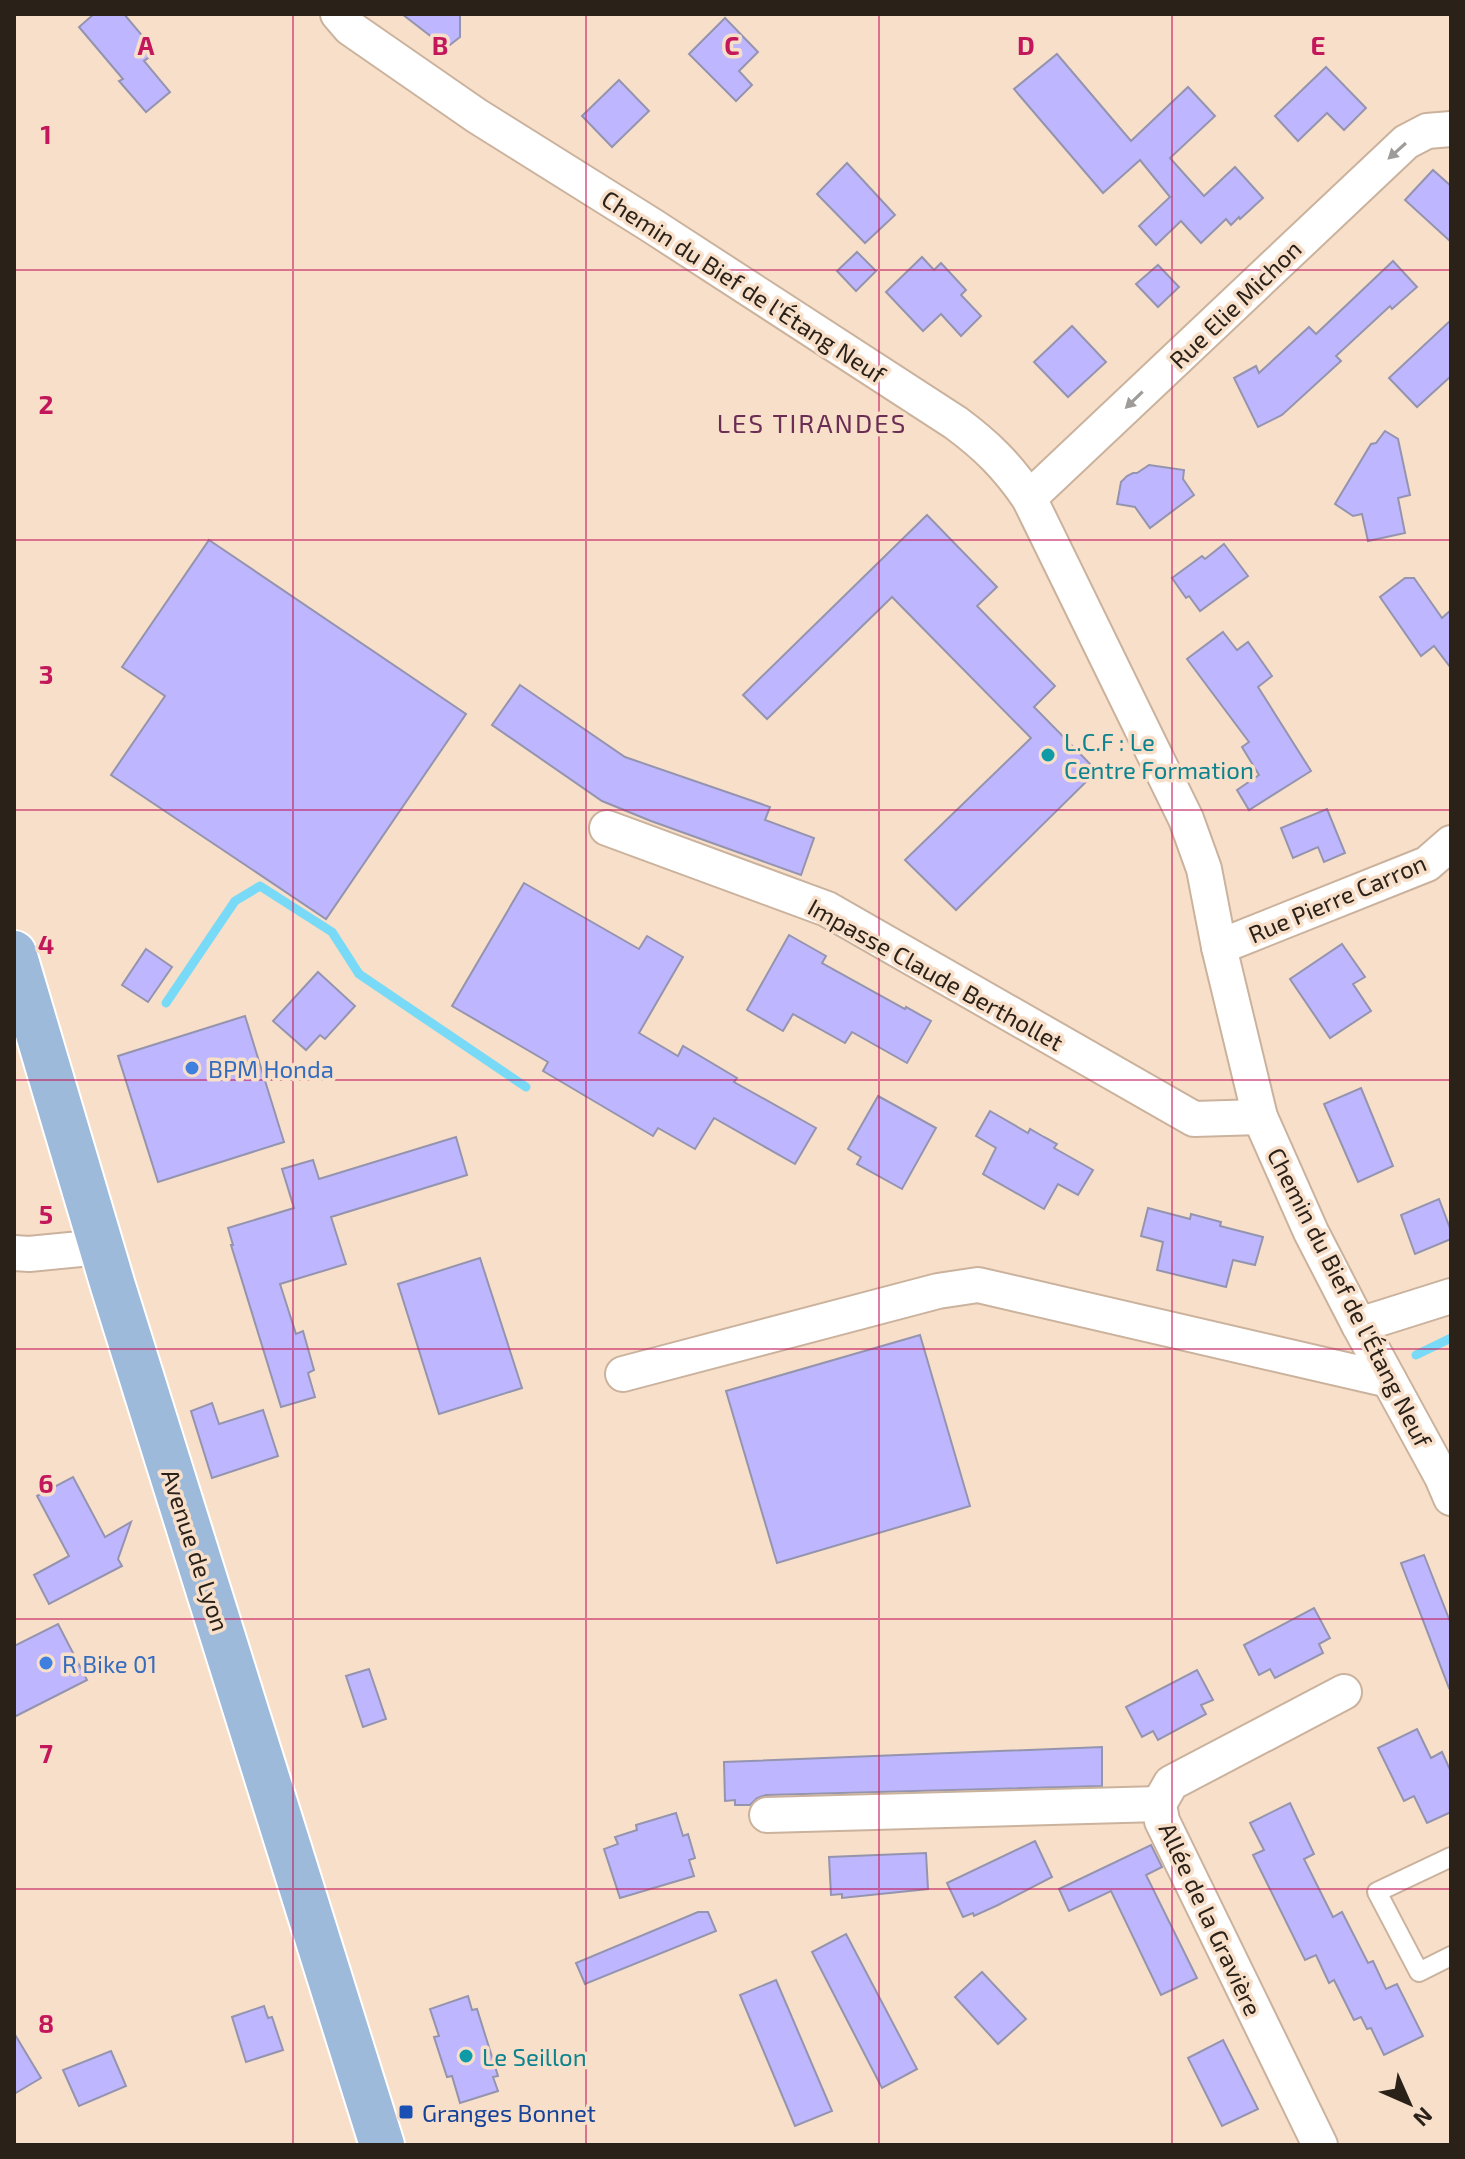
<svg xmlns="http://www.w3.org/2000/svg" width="1465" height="2159" viewBox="0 0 1465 2159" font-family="'Exo 2',sans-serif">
<rect width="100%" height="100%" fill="#f8dfc9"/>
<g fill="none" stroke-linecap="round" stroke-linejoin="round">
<g stroke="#78daf6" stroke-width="9">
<path d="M166 1003 235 901 260 886 332 932 359 974 526 1087"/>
<path d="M1416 1355 1451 1338"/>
</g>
</g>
<g fill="#beb7ff" stroke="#9594af" stroke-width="2">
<path d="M94 14H124L156 52 144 61 170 92 146 112 119 81 123 79 79 27Z"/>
<path d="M402 14H460V37L446 48Z"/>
<path d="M725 18 758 52 739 71 752 85 736 101 689 54Z"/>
<path d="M1057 54 1131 141 1188 87 1215 116 1170 158 1204 196 1235 167 1263 198 1240 219 1239 217 1231 225 1226 219 1201 243 1181 221 1156 245 1139 226 1170 197 1140 160 1103 193 1014 89Z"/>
<path d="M1326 67 1366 108 1344 130 1327 113 1298 141 1275 116Z"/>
<path d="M619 80 649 111 612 147 582 116Z"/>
<path d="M847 163 895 215 865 243 817 194Z"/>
<path d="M1433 170 1451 186V242L1405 200Z"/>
<path d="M857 252 876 271 856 291 837 271Z"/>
<path d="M922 257 934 270 941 263 966 290 961 295 981 316 961 336 941 314 923 331 886 292Z"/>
<path d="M1393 261 1417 287 1392 309 1390 306 1336 356 1341 361 1282 415 1258 427 1234 378 1256 366 1259 373 1309 327 1316 334Z"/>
<path d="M1158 265 1179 287 1158 307 1136 284Z"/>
<path d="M1451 320V376L1417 407 1389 378Z"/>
<path d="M1072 326 1106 362 1068 397 1034 362Z"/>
<path d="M1385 431 1398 439 1410 495 1398 498 1405 533 1368 541 1362 514 1353 516 1335 504 1371 444 1376 443Z"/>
<path d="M1149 465 1184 470 1183 479 1194 495 1150 528 1135 507 1117 504 1121 482 1127 476 1133 473H1137Z"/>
<path d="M927 515 997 587 977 606 1055 686 1034 707 1097 771 956 910 905 860 1031 738 892 597 767 719 743 695Z"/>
<path d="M209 540 466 714 326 919 111 775 165 696 122 667Z"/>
<path d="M1224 544 1248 576 1200 611 1189 596 1186 598 1172 578 1202 556 1205 559Z"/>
<path d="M1405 578H1414L1442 618 1451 610V668L1434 646 1421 656 1380 597Z"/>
<path d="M1223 632 1237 650 1248 642 1272 676 1258 687 1311 771 1249 810 1237 790 1259 775 1242 747 1249 742 1187 659Z"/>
<path d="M520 685 625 757 770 807 765 820 814 838 801 875 651 821 602 801 492 725Z"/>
<path d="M1327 809 1345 853 1324 862 1318 847 1293 858 1281 828Z"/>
<path d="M524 883 639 949 647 936 683 957 639 1033 678 1056 683 1046 737 1078 734 1082 816 1128 795 1164 714 1118 695 1149 658 1128 653 1136 543 1071 548 1062 452 1006Z"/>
<path d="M789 935 826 956 822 963 905 1009 906 1007 931 1021 907 1063 852 1032 845 1043 793 1014 783 1031 747 1010Z"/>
<path d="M1342 944 1365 977 1353 984 1371 1011 1330 1038 1290 979Z"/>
<path d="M146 949 172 967 148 1002 122 985Z"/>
<path d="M318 972 355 1006 325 1039 320 1035 306 1050 273 1021Z"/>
<path d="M245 1016 284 1142 158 1182 118 1056Z"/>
<path d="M1361 1088 1393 1166 1358 1182 1324 1104Z"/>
<path d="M878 1096 936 1128 902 1189 857 1164 861 1157 848 1149Z"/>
<path d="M990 1111 1028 1133 1030 1129 1044 1137 1057 1144 1054 1148 1093 1170 1078 1195 1058 1184 1044 1209 983 1174 996 1148 976 1136Z"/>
<path d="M456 1137 467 1175 331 1217 346 1264 280 1284 296 1334 303 1331 314 1370 308 1373 315 1397 281 1407 231 1245H233L228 1228 294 1208 282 1169 313 1160 319 1179Z"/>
<path d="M1439 1199 1451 1231V1239L1415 1254 1401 1215Z"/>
<path d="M1148 1208 1190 1219 1191 1214 1221 1222 1220 1226 1263 1237 1255 1265 1233 1260 1226 1287 1157 1270 1163 1242 1141 1236Z"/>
<path d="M480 1258 522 1388 439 1414 398 1284Z"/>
<path d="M920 1335 970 1506 777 1563 726 1391Z"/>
<path d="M212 1403 219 1424 263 1410 278 1456 212 1478 191 1411Z"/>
<path d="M73 1477 105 1537 131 1522 118 1559 122 1566 49 1604 34 1575 69 1556 37 1496Z"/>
<path d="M1424 1555 1451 1624V1687L1449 1688 1401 1563Z"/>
<path d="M1314 1608 1330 1638 1319 1644 1323 1653 1275 1678 1270 1669 1259 1675 1244 1645Z"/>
<path d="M58 1624 87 1680 14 1717V1646Z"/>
<path d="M369 1669 386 1719 363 1727 346 1676Z"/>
<path d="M1197 1670 1213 1700 1201 1705 1206 1714 1158 1740 1153 1731 1142 1737 1126 1707Z"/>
<path d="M1417 1729 1431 1758 1442 1752 1451 1772V1812L1427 1823 1414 1796 1404 1801 1378 1748Z"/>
<path d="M1102 1747V1786L766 1795 757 1798 750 1805H735V1800L725 1801 724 1762Z"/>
<path d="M1290 1803 1314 1854 1304 1859 1333 1917 1342 1912 1368 1963 1373 1961 1386 1989 1397 1984 1423 2036 1384 2055 1371 2028 1367 2029 1361 2017 1354 2020 1334 1980 1329 1983 1316 1955 1305 1960 1253 1855 1264 1850 1250 1823Z"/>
<path d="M676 1813 683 1836 688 1834 695 1858 689 1860 694 1876 620 1898 604 1849 618 1844 615 1837 637 1830 636 1825Z"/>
<path d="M1035 1841 1052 1877 998 1905 974 1916 973 1913 963 1917 947 1883Z"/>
<path d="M1151 1845 1162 1867 1146 1875 1197 1978 1161 1995 1111 1891 1069 1911 1059 1889Z"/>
<path d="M926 1853 928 1889 842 1898V1894L831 1895 829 1857Z"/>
<path d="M698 1912H708L716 1931 585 1984 576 1963Z"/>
<path d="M846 1934 917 2069 882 2088 812 1952Z"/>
<path d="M982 1972 1026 2019 998 2044 955 1997Z"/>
<path d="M776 1980 832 2111 795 2126 740 1995Z"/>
<path d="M468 1996 472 2010 477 2009 498 2076 493 2077 498 2091 460 2103 452 2076 447 2077 434 2037 439 2036 430 2009Z"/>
<path d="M264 2006 268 2018 272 2017 283 2050 246 2062 232 2017Z"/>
<path d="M14 2033 41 2078 14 2094Z"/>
<path d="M1223 2040 1258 2109 1222 2126 1188 2058Z"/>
<path d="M111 2051 126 2086 79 2106 63 2070Z"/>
</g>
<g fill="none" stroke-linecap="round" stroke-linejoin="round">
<defs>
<path id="lane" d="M1451 1857 1377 1892 1419 1972 1451 1956"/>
<g id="street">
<path d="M338 14 350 28 477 116 651 225 956 423C987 446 1007 466 1029 498L1186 819 1204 869 1219 947 1260 1117 1311 1232 1359 1325 1442 1477 1451 1498"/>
<path d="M1029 498 1406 142 1427 131 1451 129"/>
<path d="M607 828 827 909 1194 1119 1260 1117"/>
<path d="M1219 947 1427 864 1451 843"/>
<path d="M14 1253 29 1254 101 1247"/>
<path d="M1359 1325 1451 1296"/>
<path d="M623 1374 938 1291 978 1285 1389 1380"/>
<path d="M767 1815 1159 1804"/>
<path d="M1320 2145 1162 1821 1159 1804 1171 1783 1344 1692"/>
</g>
<path id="primary" d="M14 953 113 1286 382 2145"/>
</defs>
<use href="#lane" stroke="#cab29d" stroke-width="22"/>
<use href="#street" stroke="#cab29d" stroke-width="38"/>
<use href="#primary" stroke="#fff" stroke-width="48"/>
<use href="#lane" stroke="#fff" stroke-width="18"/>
<use href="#street" stroke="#fff" stroke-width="34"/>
<use href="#primary" stroke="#9ebada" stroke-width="44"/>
</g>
<defs><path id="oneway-solid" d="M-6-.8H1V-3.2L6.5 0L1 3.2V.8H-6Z" transform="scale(2)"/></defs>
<g fill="#9f9b98">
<use href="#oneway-solid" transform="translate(1397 151) rotate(138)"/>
<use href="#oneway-solid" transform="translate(1134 400) rotate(136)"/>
</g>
<path fill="none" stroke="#c2185b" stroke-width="2" stroke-opacity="0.55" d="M293 14V2145M586 14V2145M879 14V2145M1172 14V2145M14 270H1451M14 540H1451M14 810H1451M14 1080H1451M14 1349H1451M14 1619H1451M14 1889H1451"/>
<g fill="#0f9aa8" stroke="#f8dfc9" stroke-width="3">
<circle cx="1048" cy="755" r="8"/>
<circle cx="466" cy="2056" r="8"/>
</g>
<g fill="#3f7fe0" stroke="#f8dfc9" stroke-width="3">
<circle cx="192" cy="1068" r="8"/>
<circle cx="46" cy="1663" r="8"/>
</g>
<rect fill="#1a4fb4" stroke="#f8dfc9" stroke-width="3" x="398" y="2104" width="16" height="16" rx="4"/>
<g text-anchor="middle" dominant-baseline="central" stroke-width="7" stroke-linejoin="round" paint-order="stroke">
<g font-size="24" fill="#2a2119" stroke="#f8dfc9">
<text transform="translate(744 286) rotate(33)">Chemin du Bief de l'Étang Neuf</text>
<text transform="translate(1235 304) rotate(-44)">Rue Elie Michon</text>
<text transform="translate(1337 898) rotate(-23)">Rue Pierre Carron</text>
<text transform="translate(936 974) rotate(29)">Impasse Claude Berthollet</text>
<text transform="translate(1350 1297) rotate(63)">Chemin du Bief de l'Étang Neuf</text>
<text transform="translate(196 1550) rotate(72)">Avenue de Lyon</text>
<text transform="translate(1211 1919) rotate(65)">Allée de la Gravière</text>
</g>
<g font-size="24" fill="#0d838f" stroke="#f8dfc9" text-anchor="start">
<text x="1064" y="741">L.C.F : Le<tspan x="1064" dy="28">Centre Formation</tspan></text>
<text x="482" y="2056">Le Seillon</text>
</g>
<g font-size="24" fill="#366cbe" stroke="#f8dfc9" text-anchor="start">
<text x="208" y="1068">BPM Honda</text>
<text x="62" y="1663">R Bike 01</text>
</g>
<g font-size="24" fill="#164399" stroke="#f8dfc9" text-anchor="start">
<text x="422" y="2112">Granges Bonnet</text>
</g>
<g font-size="26" letter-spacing="2" fill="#6a2d53" stroke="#f8dfc9">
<text x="812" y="422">LES TIRANDES</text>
</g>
</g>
<g font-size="26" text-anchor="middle" font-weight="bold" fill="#c2185b" stroke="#f8dfc9" stroke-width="7" stroke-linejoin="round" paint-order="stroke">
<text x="146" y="55">A</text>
<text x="440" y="55">B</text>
<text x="732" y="55">C</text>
<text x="1026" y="55">D</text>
<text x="1318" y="55">E</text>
<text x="46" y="144">1</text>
<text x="46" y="414">2</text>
<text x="46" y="684">3</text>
<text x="46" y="954">4</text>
<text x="46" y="1224">5</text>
<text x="46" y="1493">6</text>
<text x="46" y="1763">7</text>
<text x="46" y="2033">8</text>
</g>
<rect width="1465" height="2159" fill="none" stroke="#2a2119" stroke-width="32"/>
<g transform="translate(1409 2103) rotate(135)" stroke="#f8dfc9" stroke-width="6" paint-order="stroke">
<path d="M0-6L14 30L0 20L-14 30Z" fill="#2a2119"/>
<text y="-12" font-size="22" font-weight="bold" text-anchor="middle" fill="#2a2119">N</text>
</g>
</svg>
